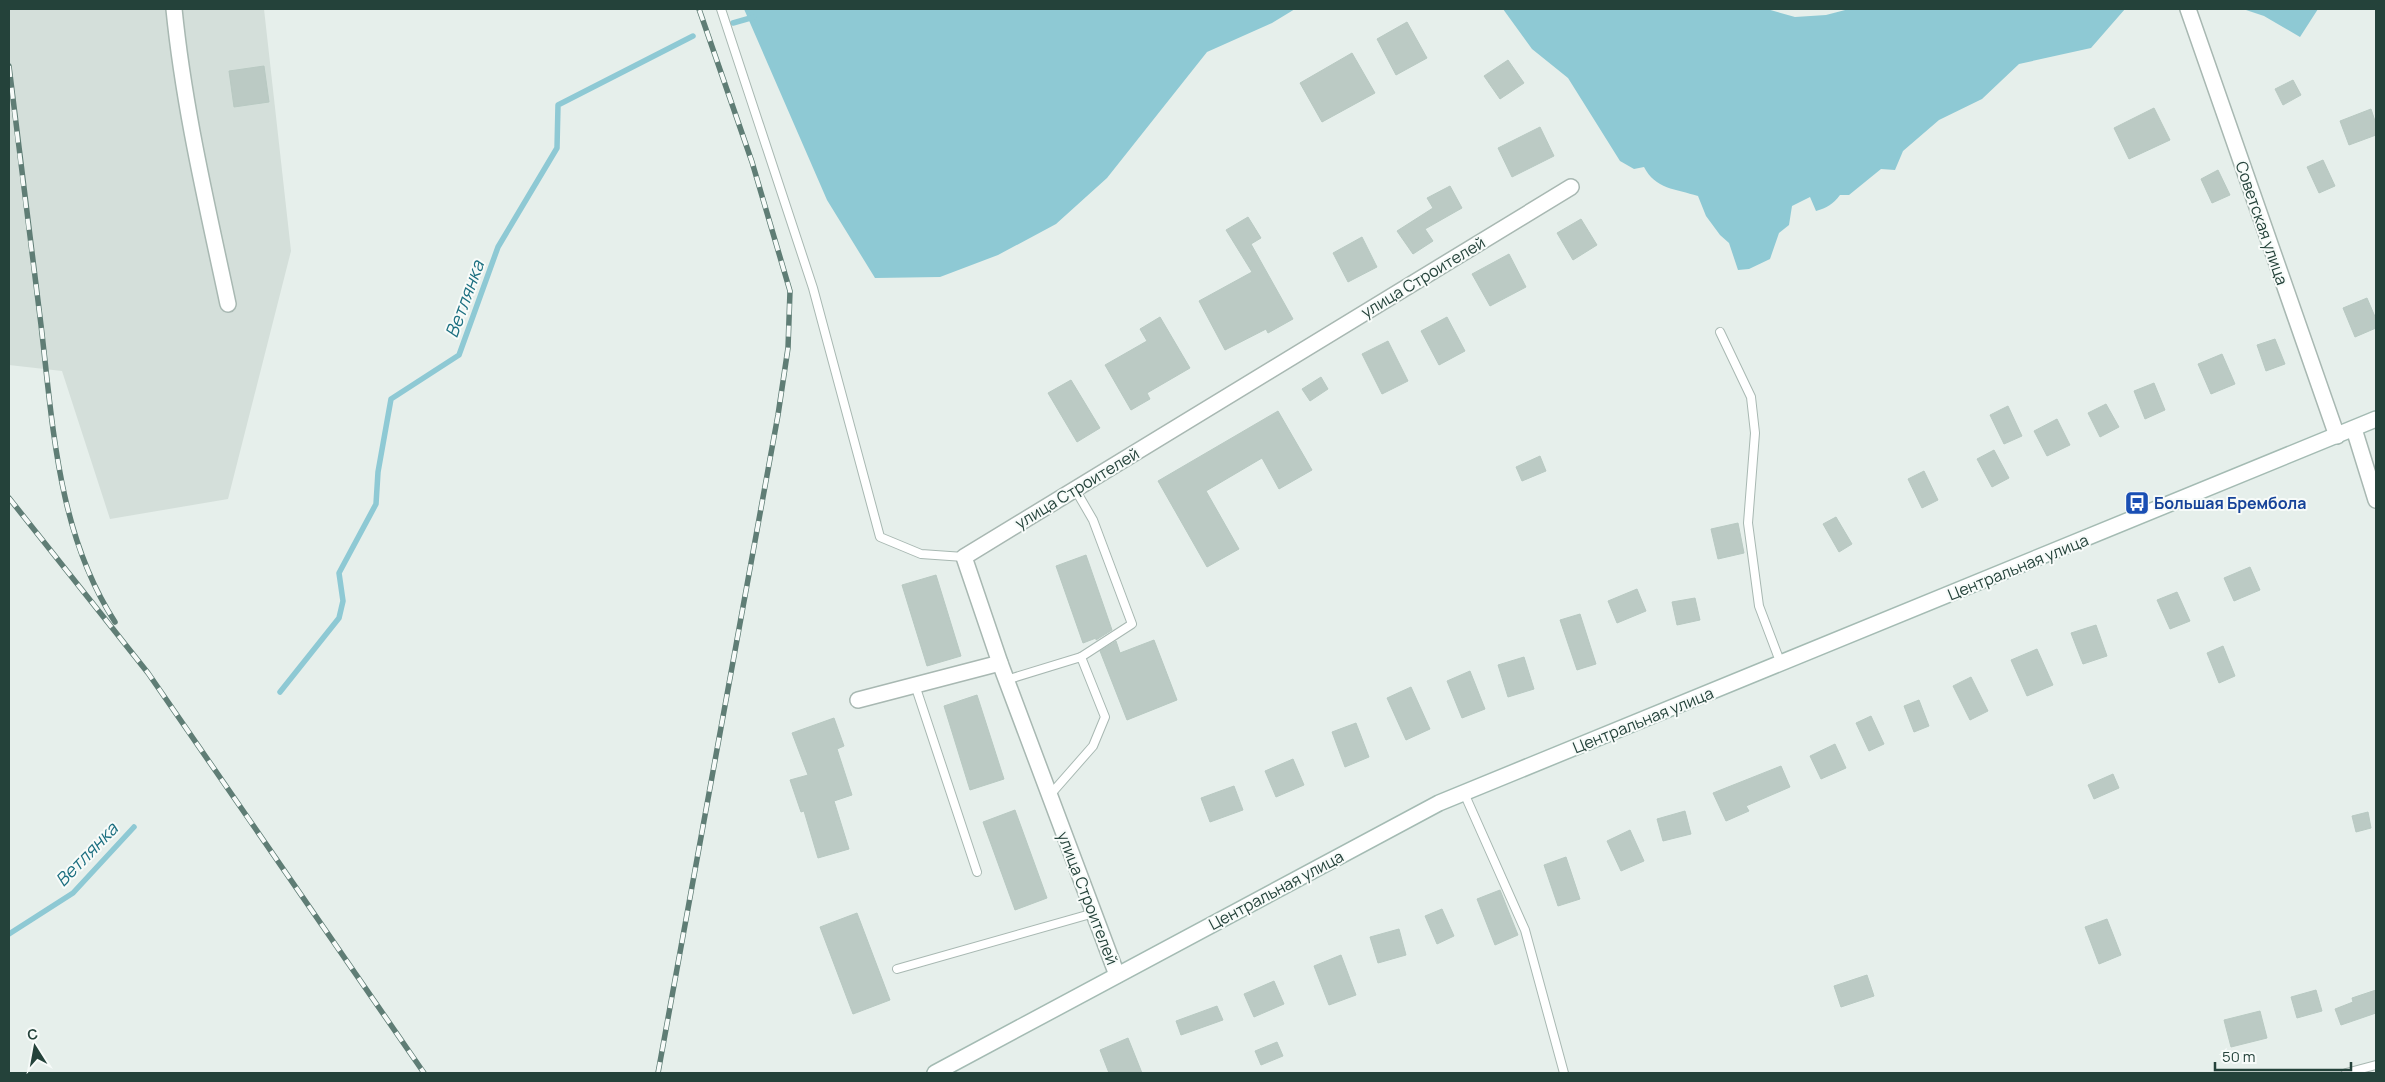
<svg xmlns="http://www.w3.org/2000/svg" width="2385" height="1082" viewBox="0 0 2385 1082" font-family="Manrope,sans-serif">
<rect width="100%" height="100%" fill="#e6efeb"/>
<path fill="#d4dfda" d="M9 9H264L291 251 228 499 110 519 62 371 9 365Z"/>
<g fill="#8ec9d4">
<path d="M744 9H1295L1272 23 1207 52 1107 178 1056 224 998 255 940 277 875 278 827 200Z"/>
<path d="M1503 9H1767L1795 17 1826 15 1849 9H2125L2091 48 2019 64 1982 99 1939 120 1903 151 1895 170 1881 169 1849 195H1840C1833 204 1827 208 1816 211L1810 197 1792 206 1789 225 1779 233 1770 259 1749 269 1738 270 1729 243 1720 235 1706 216 1698 196C1676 189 1655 189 1644 167L1634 169 1620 161 1568 78 1532 49Z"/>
<path d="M2243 9H2318L2300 37 2264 16Z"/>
</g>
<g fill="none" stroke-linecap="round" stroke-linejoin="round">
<g stroke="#8ec9d4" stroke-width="5.5">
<path d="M733 23 754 17"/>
<path d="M280 692 339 618 343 601 339 573 376 504 378 472 391 399 459 355 498 247 557 148 558 105 693 36"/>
<path d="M9 934 73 893 134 827"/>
</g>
</g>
<g fill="#bbcac4" stroke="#b8c9c2">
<path d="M1407 22 1427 58 1396 75 1377 39Z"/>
<path d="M1352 53 1375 93 1322 122 1300 83Z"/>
<path d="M1508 60 1524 83 1500 99 1484 76Z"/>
<path d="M264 66 269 102 234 107 229 71Z"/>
<path d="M2293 80 2301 95 2283 105 2275 89Z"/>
<path d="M2154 108 2170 140 2129 159 2114 128Z"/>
<path d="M2371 109 2376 124V135L2349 145 2340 121Z"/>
<path d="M1540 127 1554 156 1512 177 1498 148Z"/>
<path d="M2323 160 2335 186 2319 193 2307 167Z"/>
<path d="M2218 170 2230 195 2212 203 2201 179Z"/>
<path d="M1450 186 1462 208 1425 229 1433 241 1413 254 1397 231 1433 208 1427 198Z"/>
<path d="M1248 217 1261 238 1251 244 1293 319 1268 333 1266 329 1225 350 1199 301 1252 272 1226 230Z"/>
<path d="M1581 219 1597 245 1573 260 1557 233Z"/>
<path d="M1362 237 1377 267 1348 282 1333 253Z"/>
<path d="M1509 254 1526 287 1490 306 1472 274Z"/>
<path d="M2367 298 2376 319V328L2355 337 2343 308Z"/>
<path d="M1160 317 1190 368 1147 393 1150 399 1131 410 1105 365 1147 341 1140 329Z"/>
<path d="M1447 317 1465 351 1439 365 1421 331Z"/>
<path d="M2275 339 2285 364 2266 371 2257 345Z"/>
<path d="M1388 341 1408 381 1382 394 1362 354Z"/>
<path d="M2222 354 2235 384 2211 394 2198 364Z"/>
<path d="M1321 377 1328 389 1310 401 1302 389Z"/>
<path d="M1071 380 1100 428 1077 442 1048 393Z"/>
<path d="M2154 383 2165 410 2145 419 2134 391Z"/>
<path d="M2106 404 2119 427 2100 437 2088 413Z"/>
<path d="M2008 406 2022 436 2004 444 1990 415Z"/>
<path d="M1278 411 1312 470 1279 489 1262 458 1206 491 1239 549 1207 567 1158 481Z"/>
<path d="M2057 419 2070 445 2047 456 2034 431Z"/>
<path d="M1994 450 2009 478 1992 487 1977 459Z"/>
<path d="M1540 456 1546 471 1522 481 1516 467Z"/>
<path d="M1924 471 1938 500 1922 508 1908 479Z"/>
<path d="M1836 517 1852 544 1839 552 1823 524Z"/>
<path d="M1738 523 1744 553 1718 559 1711 529Z"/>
<path d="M1086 555 1112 630 1096 640V638L1083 643 1056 566Z"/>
<path d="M2250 567 2260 590 2234 601 2224 578Z"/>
<path d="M936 575 961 656 927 666 902 585Z"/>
<path d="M1637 589 1646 611 1617 623 1608 601Z"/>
<path d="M2177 592 2190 621 2170 629 2157 600Z"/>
<path d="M1695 598 1700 620 1677 625 1672 602Z"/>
<path d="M1580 614 1596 664 1577 670 1560 620Z"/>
<path d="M2096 625 2107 656 2083 664 2071 633Z"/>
<path d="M1154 640 1177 700 1127 720 1100 651 1116 641 1120 653Z"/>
<path d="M2223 646 2235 676 2219 683 2207 653Z"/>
<path d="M2037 649 2053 685 2027 696 2011 660Z"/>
<path d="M1524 657 1534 689 1508 697 1498 665Z"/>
<path d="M1470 671 1485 709 1462 718 1447 681Z"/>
<path d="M1971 677 1988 711 1970 720 1953 686Z"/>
<path d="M1411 687 1430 729 1406 740 1387 698Z"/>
<path d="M977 695 1004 779 970 790 944 706Z"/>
<path d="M1919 700 1929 726 1914 732 1904 706Z"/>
<path d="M1871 716 1884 744 1869 751 1856 723Z"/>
<path d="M834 718 844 746 837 749 852 795 834 801 849 849 818 858 804 811 801 812 790 780 808 775 792 733Z"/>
<path d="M1356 723 1369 757 1345 767 1332 732Z"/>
<path d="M1835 744 1846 768 1821 779 1810 756Z"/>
<path d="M1293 759 1304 785 1276 797 1265 771Z"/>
<path d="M1781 766 1790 787 1746 806 1749 811 1726 821 1713 793Z"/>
<path d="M2113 774 2119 788 2094 799 2088 785Z"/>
<path d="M1234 786 1243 810 1210 822 1201 798Z"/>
<path d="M1015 810 1047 898 1015 910 983 822Z"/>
<path d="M1685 811 1691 834 1663 841 1657 819Z"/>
<path d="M2368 812 2371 828 2356 832 2352 816Z"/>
<path d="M1630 830 1644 861 1621 871 1607 841Z"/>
<path d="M1566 857 1580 899 1558 906 1544 865Z"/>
<path d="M1500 890 1518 935 1495 945 1477 899Z"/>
<path d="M1442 909 1454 936 1437 944 1425 916Z"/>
<path d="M857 913 890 1000 853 1014 820 927Z"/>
<path d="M2107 919 2121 955 2099 964 2085 927Z"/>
<path d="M1399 929 1406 955 1378 963 1370 937Z"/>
<path d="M1341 955 1356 995 1329 1005 1314 966Z"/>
<path d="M1867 975 1874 996 1841 1007 1834 986Z"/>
<path d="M1274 981 1284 1004 1254 1017 1244 994Z"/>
<path d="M2316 990 2322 1011 2297 1018 2291 997Z"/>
<path d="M2376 990V1013L2341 1025 2335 1009 2353 1002 2352 998Z"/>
<path d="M1217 1006 1223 1020 1181 1035 1176 1021Z"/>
<path d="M2260 1011 2267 1038 2231 1047 2224 1020Z"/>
<path d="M1128 1038 1142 1073H1109L1100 1050Z"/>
<path d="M1277 1042 1283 1056 1261 1065 1255 1051Z"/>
</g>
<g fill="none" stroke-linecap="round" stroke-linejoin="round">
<defs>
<g id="service">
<path d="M721 9 813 288 880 537 921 554 964 557"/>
<path d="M1720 332 1751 397 1755 433 1748 523 1759 606 1781 664"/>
<path d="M1075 489 1093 520 1132 624 1081 657"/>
<path d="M1006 680 1081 657 1105 717 1093 746 1050 795"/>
<path d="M915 685 977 872"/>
<path d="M1464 793 1525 930 1564 1073"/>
<path d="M897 969 1094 913"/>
<path d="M2346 1073 2376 1065"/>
</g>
<g id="minor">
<path d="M174 9C184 109 207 205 228 304"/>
<path d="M2188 9 2337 436"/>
<path d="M2354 429 2376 500"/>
<path d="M858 700 1000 663"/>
<path d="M1117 975 1000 663 964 557 1571 187"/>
</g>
<path id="secondary" d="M935 1073 1439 803 2376 419"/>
</defs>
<use href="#service" stroke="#a8b8b2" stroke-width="10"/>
<use href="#minor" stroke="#a8b8b2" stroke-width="18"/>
<use href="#secondary" stroke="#a4bbb3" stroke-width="18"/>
<use href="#service" stroke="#fff" stroke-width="8"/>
<use href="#minor" stroke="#fff" stroke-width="15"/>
<use href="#secondary" stroke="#fff" stroke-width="15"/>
<defs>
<g id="rail">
<path d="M9 66C19 152 30 238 41 325 53 427 58 534 115 622"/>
<path d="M9 498 148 673 424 1073"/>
<path d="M658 1073 778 415 788 348 790 291 752 162 699 9"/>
</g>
</defs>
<use href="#rail" stroke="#5f7d75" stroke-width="5.5"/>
<use href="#rail" stroke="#f7fbf9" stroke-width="4" stroke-dasharray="11" stroke-linecap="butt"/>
</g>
<defs>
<symbol id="bus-square" viewBox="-11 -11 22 22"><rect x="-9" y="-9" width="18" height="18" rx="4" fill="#1a4fb4" stroke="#f7fbf9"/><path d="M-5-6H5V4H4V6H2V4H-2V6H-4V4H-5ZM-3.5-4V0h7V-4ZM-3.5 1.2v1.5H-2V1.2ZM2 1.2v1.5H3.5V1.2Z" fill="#fff"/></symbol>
</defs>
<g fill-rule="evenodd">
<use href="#bus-square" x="2123" y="489" width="28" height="28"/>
</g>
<g text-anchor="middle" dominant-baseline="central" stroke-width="4" stroke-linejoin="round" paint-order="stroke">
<g font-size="16" fill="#24423a" stroke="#f7fbf9">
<text transform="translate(2262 223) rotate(71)">Советская улица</text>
<text transform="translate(1423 277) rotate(-31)">улица Строителей</text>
<text transform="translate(1077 488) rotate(-31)">улица Строителей</text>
<text transform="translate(2018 567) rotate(-22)">Центральная улица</text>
<text transform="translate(1643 720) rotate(-22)">Центральная улица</text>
<text transform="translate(1276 890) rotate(-28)">Центральная улица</text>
<text transform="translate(1088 898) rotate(69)">улица Строителей</text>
</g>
<g font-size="16" font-weight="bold" fill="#164399" stroke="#f7fbf9" text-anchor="start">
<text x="2154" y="503">Большая Брембола</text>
</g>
<g font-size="18" font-style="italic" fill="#1c6f80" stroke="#f7fbf9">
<text transform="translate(464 299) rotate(-70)">Ветлянка</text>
<text transform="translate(86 854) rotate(-46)">Ветлянка</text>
</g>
</g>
<rect width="2385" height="1082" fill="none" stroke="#24423a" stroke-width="20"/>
<g transform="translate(35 1047) rotate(349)" stroke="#f7fbf9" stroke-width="4" paint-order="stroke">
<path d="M0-4L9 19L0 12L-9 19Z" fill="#24423a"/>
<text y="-8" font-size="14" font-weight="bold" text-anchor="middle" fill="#24423a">С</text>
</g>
<path d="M2215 1062v8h136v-8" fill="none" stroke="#24423a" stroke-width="2.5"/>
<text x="2222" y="1062" font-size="15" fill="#24423a" stroke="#f7fbf9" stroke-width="4" paint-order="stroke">50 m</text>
</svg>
